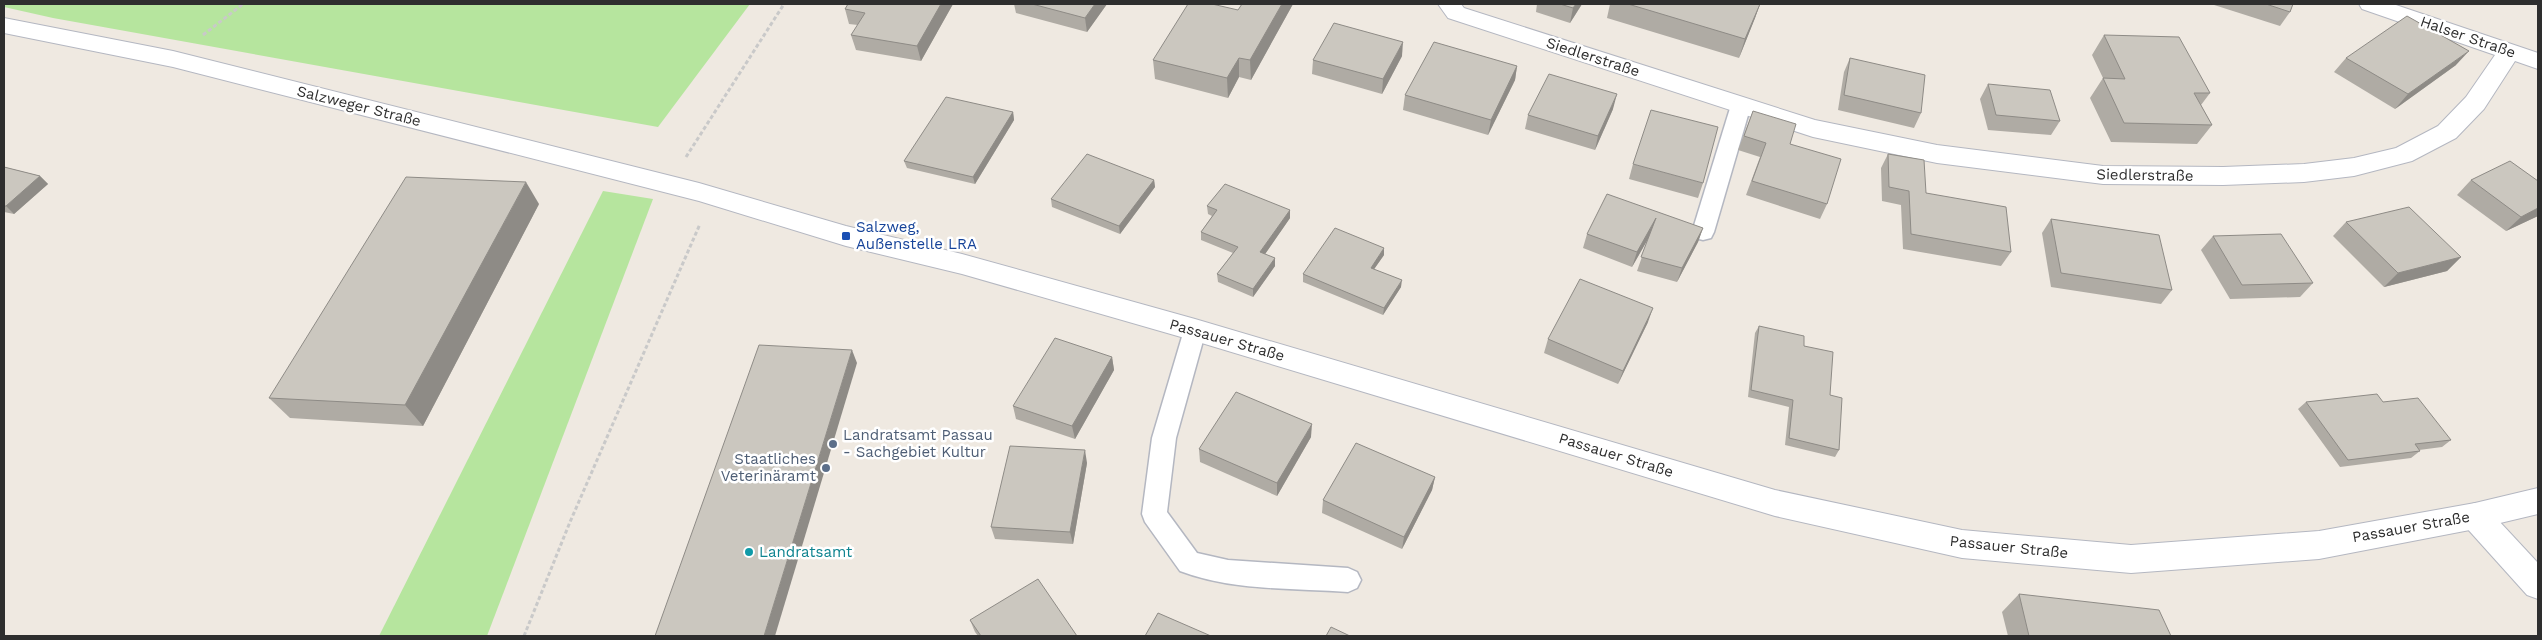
<svg xmlns="http://www.w3.org/2000/svg" width="2542" height="640" viewBox="0 0 2542 640" font-family="'Work Sans',sans-serif">
<rect width="100%" height="100%" fill="#efe9e1"/>
<g fill="#b6e59e">
<path d="M4 4H750L658 127 53 18 4 7Z"/>
<path d="M603 191 653 199 487 636H379Z"/>
</g>
<g fill="none" stroke-linecap="round" stroke-linejoin="round">
<defs>
<g id="lane">
<path d="M1741 98 1748 100 1751 105 1714 232 1711 238 1703 240 1695 238 1692 232 1731 105 1734 100Z"/>
<path d="M1195 321 1203 324 1206 330 1176 438 1167 512 1197 553 1228 560 1348 568 1357 572 1361 580 1357 588 1348 592C1293 588 1232 591 1180 571L1145 522 1142 514 1152 438 1184 330 1187 324Z"/>
</g>
<g id="street">
<path d="M1438 4H1461L1464 8 1815 120 1937 145 2103 166 2223 167 2304 164 2354 158 2396 148 2438 126 2466 97 2495 55 2362 9 2359 4H2393L2538 53V69L2515 61 2484 109 2456 138 2412 161 2354 176 2304 182 2223 185 2103 184 1937 163 1813 137 1448 18Z"/>
<path d="M2475 503 2486 507 2538 563V599L2527 595 2464 525 2460 516 2464 507Z"/>
</g>
<path id="secondary" d="M4 18 173 51 699 183 846 226 962 254 1195 319 1775 490 1962 530 2131 545 2319 531 2475 503 2538 488V514L2475 529 2319 559 2131 573 1962 558 1775 516 1195 341 962 274 846 246 699 201 173 67 4 33Z"/>
</defs>
<use href="#lane" stroke="#b4b7c1" stroke-width="3"/>
<use href="#street" stroke="#b4b7c1" stroke-width="2"/>
<use href="#secondary" stroke="#b4b7c1" stroke-width="2"/>
<g stroke="#c9c9c9" stroke-width="3" stroke-dasharray="4 2.5" stroke-linecap="butt">
<path d="M203 35 243 4"/>
<path d="M686 157 784 4"/>
<path d="M524 636 570 522 700 224"/>
</g>
<use href="#lane" fill="#fff" fill-rule="evenodd"/>
<use href="#street" fill="#fff" fill-rule="evenodd"/>
<use href="#secondary" fill="#fff" fill-rule="evenodd"/>
</g>
<g fill="#afaba4">
<path d="M848 4H953L921 61 856 50 851 35 858 25 849 24 845 9Z"/>
<path d="M1014 4H1107L1087 32 1016 13Z"/>
<path d="M1293 4 1251 80 1239 77 1228 98 1155 79 1153 60 1238 10Z"/>
<path d="M1537 4H1582L1570 23 1536 12Z"/>
<path d="M1610 4H1760L1755 18 1739 58 1607 18Z"/>
<path d="M2211 4H2293L2290 12 2280 26Z"/>
<path d="M2104 35 2210 93 2201 105 2212 125 2197 144 2111 142 2090 98 2103 78 2092 55Z"/>
<path d="M1402 56 1382 94 1312 74 1313 60Z"/>
<path d="M1850 58 1921 113 1914 128 1838 110 1844 72Z"/>
<path d="M2346 58 2456 65 2395 109 2334 72Z"/>
<path d="M1517 66 1515 80 1488 135 1403 110 1405 95Z"/>
<path d="M1988 84 2060 121 2051 135 1988 130 1980 99Z"/>
<path d="M1613 109 1595 150 1525 129 1528 115Z"/>
<path d="M1753 111 1790 144 1827 204 1820 219 1746 195 1760 157 1738 150Z"/>
<path d="M1013 112 1014 120 975 184 907 168 904 161Z"/>
<path d="M1888 154 1926 193 2011 252 2001 266 1903 249 1901 205 1882 201 1881 168Z"/>
<path d="M1633 164 1703 183 1698 198 1629 179Z"/>
<path d="M4 167 40 176 48 184 14 214 4 212Z"/>
<path d="M1154 180 1155 187 1120 234 1052 207 1051 199Z"/>
<path d="M2471 180 2538 216 2506 231 2457 195Z"/>
<path d="M539 204 423 426 290 418 269 398Z"/>
<path d="M1207 206 1290 210V218L1265 254 1275 266 1253 297 1218 282 1217 274 1233 253 1201 240V232L1212 216 1208 214Z"/>
<path d="M2051 219 2172 290 2161 304 2051 287 2042 233Z"/>
<path d="M2346 222 2461 257 2447 271 2384 287 2333 236Z"/>
<path d="M1703 228 1698 242 1677 282 1637 271 1649 237 1632 267 1583 248 1587 234Z"/>
<path d="M2213 236 2313 283 2300 297 2230 299 2201 250Z"/>
<path d="M1384 255 1374 269 1401 287 1383 315 1303 282V274Z"/>
<path d="M1648 322 1618 384 1544 353 1548 339Z"/>
<path d="M1759 326 1804 346 1830 395 1839 450 1835 457 1785 445 1789 407 1748 397 1755 333Z"/>
<path d="M1112 357 1114 370 1075 439 1016 419 1013 406Z"/>
<path d="M2306 402H2383L2451 440 2442 447 2419 450 2420 451 2411 458 2340 467 2298 409Z"/>
<path d="M1311 437 1277 496 1200 462 1199 449Z"/>
<path d="M1087 463 1073 544 995 539 991 527Z"/>
<path d="M1435 477 1432 490 1402 549 1322 513 1323 500Z"/>
<path d="M2019 594 2171 636H2008L2002 612Z"/>
<path d="M970 620 1077 636H978L975 632Z"/>
</g>
<g fill="#8e8b86">
<path d="M941 4H953L921 61 917 46Z"/>
<path d="M1095 4H1107L1087 32 1085 18Z"/>
<path d="M1282 4H1293L1251 80 1250 60Z"/>
<path d="M1576 4H1582L1570 23 1573 8Z"/>
<path d="M1760 4 1755 18 1739 58 1745 39Z"/>
<path d="M1403 42 1402 56 1382 94 1383 79Z"/>
<path d="M2469 51 2456 65 2395 109 2408 94Z"/>
<path d="M1239 58V77L1228 98 1227 78Z"/>
<path d="M1517 66 1515 80 1488 135 1491 120Z"/>
<path d="M1617 94 1613 109 1595 150 1598 136Z"/>
<path d="M1013 112 1014 120 975 184 973 177Z"/>
<path d="M40 176 48 184 14 214 6 206Z"/>
<path d="M1154 180 1155 187 1120 234 1119 226Z"/>
<path d="M526 182 539 204 423 426 405 405Z"/>
<path d="M2538 208V216L2506 231 2521 217Z"/>
<path d="M1290 210V218L1261 260 1260 252Z"/>
<path d="M1656 218 1652 232 1632 267 1637 252Z"/>
<path d="M1703 228 1698 242 1677 282 1682 268Z"/>
<path d="M1384 248V255L1370 275 1371 268Z"/>
<path d="M2461 257 2447 271 2384 287 2398 273Z"/>
<path d="M1275 258V266L1253 297V289Z"/>
<path d="M1402 280 1401 287 1383 315 1384 308Z"/>
<path d="M1653 308 1648 322 1618 384 1623 371Z"/>
<path d="M852 350 857 363 775 636H764Z"/>
<path d="M1112 357 1114 370 1075 439 1072 426Z"/>
<path d="M1312 424 1311 437 1277 496V483Z"/>
<path d="M1085 450 1087 463 1073 544 1070 532Z"/>
<path d="M1435 477 1432 490 1402 549 1404 537Z"/>
</g>
<g fill="#cbc7bf" stroke="#8e8b86">
<path d="M848 4H941L917 46 851 35 865 13 845 9Z"/>
<path d="M1032 4H1095L1085 18Z"/>
<path d="M1188 4H1212L1238 10 1242 4H1282L1250 60 1239 58 1227 78 1153 60Z"/>
<path d="M1560 4H1576L1573 8Z"/>
<path d="M1628 4H1760L1745 39Z"/>
<path d="M2266 4H2293L2290 12Z"/>
<path d="M2407 16 2469 51 2408 94 2346 58Z"/>
<path d="M1334 23 1403 42 1383 79 1313 60Z"/>
<path d="M2104 35 2179 37 2210 93H2194L2212 125 2124 123 2103 78 2125 79Z"/>
<path d="M1434 42 1517 66 1491 120 1405 95Z"/>
<path d="M1850 58 1925 75 1921 113 1844 95Z"/>
<path d="M1549 74 1617 94 1598 136 1528 115Z"/>
<path d="M1988 84 2050 90 2060 121 1996 115Z"/>
<path d="M946 97 1013 112 973 177 904 161Z"/>
<path d="M1651 110 1718 127 1703 183 1633 164Z"/>
<path d="M1753 111 1796 124 1790 144 1841 159 1827 204 1752 181 1766 143 1744 136Z"/>
<path d="M1087 154 1154 180 1119 226 1051 199Z"/>
<path d="M1888 154 1924 160 1926 193 2006 207 2011 252 1911 234 1909 191 1889 187Z"/>
<path d="M2510 161 2538 181V208L2521 217 2471 180Z"/>
<path d="M4 167 40 176 6 206H4Z"/>
<path d="M406 177 526 182 405 405 269 398Z"/>
<path d="M1225 184 1290 210 1260 252 1275 258 1253 289 1217 274 1238 247 1201 232 1217 210 1207 206Z"/>
<path d="M1607 194 1703 228 1682 268 1641 257 1656 218 1637 252 1587 234Z"/>
<path d="M2409 207 2461 257 2398 273 2346 222Z"/>
<path d="M2051 219 2159 235 2172 290 2061 273Z"/>
<path d="M1335 228 1384 248 1371 268 1402 280 1384 308 1303 274Z"/>
<path d="M2281 234 2313 283 2242 285 2213 236Z"/>
<path d="M1580 279 1653 308 1623 371 1548 339Z"/>
<path d="M1759 326 1804 336V346L1833 352 1830 395 1842 398 1839 450 1789 438 1793 400 1751 390Z"/>
<path d="M1055 338 1112 357 1072 426 1013 406Z"/>
<path d="M759 345 852 350 764 636H655Z"/>
<path d="M1236 392 1312 424 1277 483 1199 449Z"/>
<path d="M2377 394 2383 402 2418 398 2451 440 2415 444 2420 451 2348 460 2306 402Z"/>
<path d="M1356 443 1435 477 1404 537 1323 500Z"/>
<path d="M1010 446 1085 450 1070 532 991 527Z"/>
<path d="M1038 579 1077 636H981L970 620Z"/>
<path d="M2019 594 2159 610 2171 636H2029Z"/>
<path d="M1158 613 1211 636H1145Z"/>
<path d="M1331 627 1350 636H1326Z"/>
</g>
<rect fill="#1a4fb4" stroke="#fff" stroke-width="2" x="841" y="231" width="10" height="10" rx="2.5"/>
<g fill="#5c6f8a" stroke="#fff" stroke-width="2">
<circle cx="833" cy="444" r="5"/>
<circle cx="826" cy="468" r="5"/>
</g>
<circle fill="#0f9aa8" stroke="#fff" stroke-width="2" cx="749" cy="552" r="5"/>
<g text-anchor="middle" dominant-baseline="central" stroke-width="5" stroke-linejoin="round" paint-order="stroke">
<g font-size="15" fill="#2e2e2e" stroke="#fff">
<text transform="translate(2468 37) rotate(19)">Halser Straße</text>
<text transform="translate(1593 57) rotate(18)">Siedlerstraße</text>
<text transform="translate(359 106) rotate(14)">Salzweger Straße</text>
<text transform="translate(2145 175) rotate(1)">Siedlerstraße</text>
<text transform="translate(1227 340) rotate(16)">Passauer Straße</text>
<text transform="translate(1616 455) rotate(17)">Passauer Straße</text>
<text transform="translate(2411 527) rotate(-10)">Passauer Straße</text>
<text transform="translate(2009 547) rotate(6)">Passauer Straße</text>
</g>
<g font-size="15" fill="#164399" stroke="#fff" text-anchor="start">
<text x="856" y="227">Salzweg,<tspan x="856" dy="17">Außenstelle LRA</tspan></text>
</g>
<g font-size="15" fill="#4e5e75" stroke="#fff" text-anchor="start">
<text x="843" y="435">Landratsamt Passau<tspan x="843" dy="17">- Sachgebiet Kultur</tspan></text>
<text x="816" y="459" text-anchor="end">Staatliches<tspan x="816" dy="17">Veterinäramt</tspan></text>
</g>
<g font-size="15" fill="#0d838f" stroke="#fff" text-anchor="start">
<text x="759" y="552">Landratsamt</text>
</g>
</g>
<rect width="2542" height="640" fill="none" stroke="#2e2e2e" stroke-width="10"/>
</svg>
